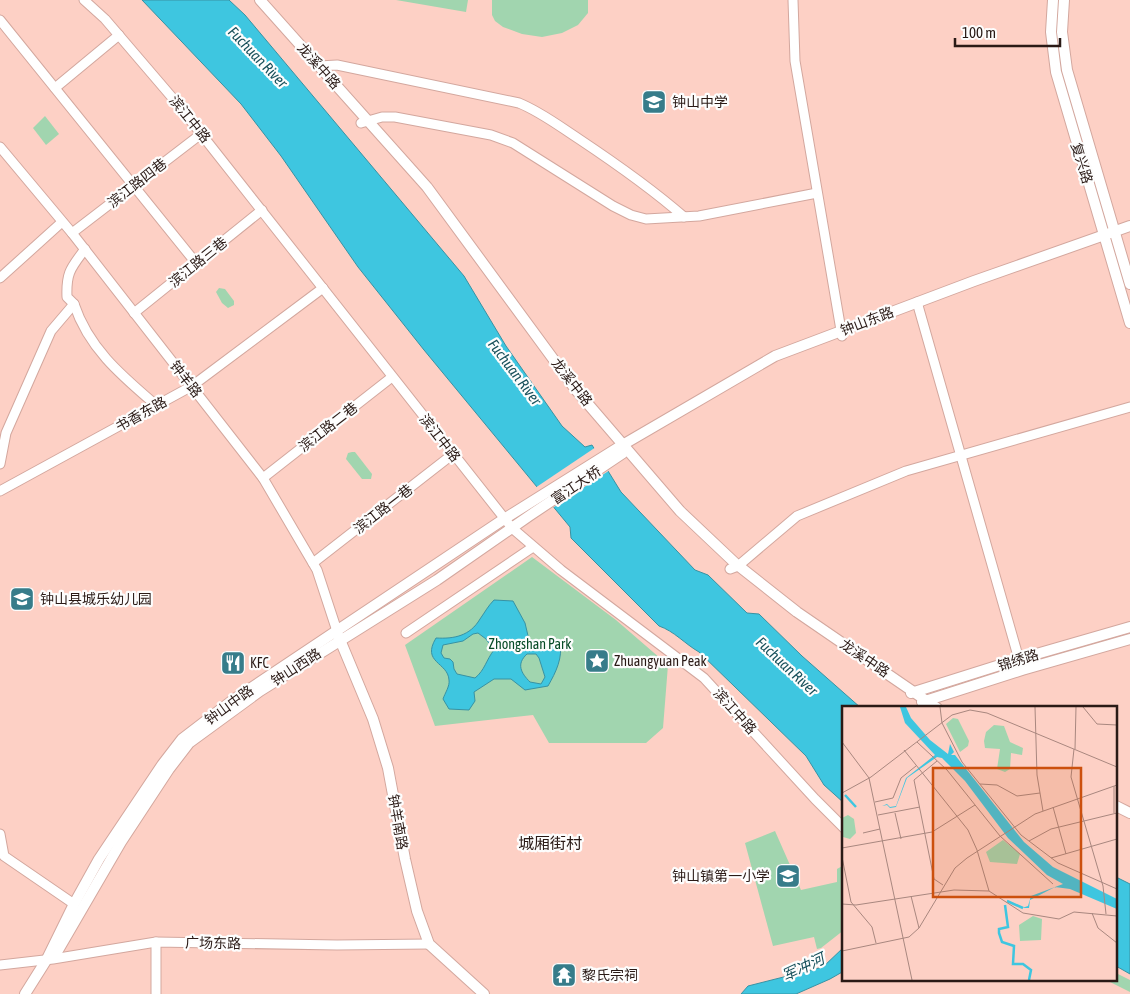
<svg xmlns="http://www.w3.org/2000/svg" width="1130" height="994" viewBox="0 0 1130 994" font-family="'Asap Condensed','Noto Sans SC',sans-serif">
<rect width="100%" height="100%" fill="#fdd0c5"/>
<g fill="#a1d5af">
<path d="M396 0H468L466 12Z"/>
<path d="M492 0H588V13L578 25 562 33 542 37 522 34 503 27 495 21 492 15Z"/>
<path d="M45 116 59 134 46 145 33 128Z"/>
<path d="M219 288 225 289 234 301V305L228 308 222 303 216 292Z"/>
<path d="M352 452H355L372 474 371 479H362L346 459 348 453Z"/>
<path d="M532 557 616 620 668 665 663 728 646 743H549L533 715 435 726 405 645Z"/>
<path d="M775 831 801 890 837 882V869L844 865V930L821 948 817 949 814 937 773 946 745 843Z"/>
<path d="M1116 973 1130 980V992L1106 980H1116Z"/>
</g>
<g fill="#3ec6e0" stroke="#3892a3" fill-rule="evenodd">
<path d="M142 0H229L245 15 464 276 506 346 562 426 585 447 592 445 621 492 695 570 708 575 747 613 759 614 802 656 861 708H844V803L824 785 806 756 699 652C685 644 674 631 659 626L571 538 570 527 424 350 358 267 281 156 241 104Z"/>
<path d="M494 600 513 601 525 623 529 640 534 648 560 641C563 658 556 672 548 686L525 690 511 679H494L474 692 475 701 469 710 449 709 443 699C445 693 450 686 449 680 448 662 421 663 436 638 454 639 470 636 480 619 485 612 488 606 494 600ZM478 633 486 639 494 650C486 660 485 670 475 678L457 674 454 669 453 662 450 659 444 658 441 653 443 645 463 641 473 634ZM527 654H536L539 658 545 677 541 684 530 682C521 673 516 664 527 654Z"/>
<path d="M1116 877 1130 884V974L1116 966Z"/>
<path d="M844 947V971L830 979 796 994H741L748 986 823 967Z"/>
</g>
<path fill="#fdd0c5" d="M596 447 610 470 551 509 535 488Z"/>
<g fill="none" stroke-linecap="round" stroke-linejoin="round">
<defs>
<g id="minor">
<path d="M84 0 105 19 176 102 512 528 561 570 704 678 815 799 844 828"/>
<path d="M793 0 795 61 842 336"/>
<path d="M0 20 196 263"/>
<path d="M319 66 337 65 519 103C541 112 559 126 579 139 615 163 651 188 684 217"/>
<path d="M55 88 119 35"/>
<path d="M361 123 382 117H395L491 135 513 143 613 206 631 215 646 219 699 216 817 193"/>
<path d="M0 147 72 233 263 478 317 570 337 631"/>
<path d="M72 233 201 134"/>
<path d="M0 278 62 222"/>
<path d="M917 302 1022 670"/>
<path d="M74 304C89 349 122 376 157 406"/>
<path d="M134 313 262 210"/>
<path d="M0 464 6 433 51 331 74 304 67 297C66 272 71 268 85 249"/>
<path d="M263 478 392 377"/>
<path d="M0 491 192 386 323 288"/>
<path d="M313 563 453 454"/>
<path d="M730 569 738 566 797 516 906 471 1130 407"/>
<path d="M406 633 533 547"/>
<path d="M0 834 4 856 74 904"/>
<path d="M156 942V994"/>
<path d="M0 965 53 959 156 942 337 945 429 944"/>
</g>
<g id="major">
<path d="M260 0 427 187 576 390 680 511 735 563 797 612 937 708"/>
<path d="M1053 0 1051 32 1056 72 1130 323"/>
<path d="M1064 0 1062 32 1067 70 1130 284"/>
<path d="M338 635 373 719 388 768 405 859 417 911 429 944 484 994"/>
<path d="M911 693 1019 659 1130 627"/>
<path d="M922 702 1022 670 1130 639"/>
<path d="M1116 806 1130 813"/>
<path d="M57 952 121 842 169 769 189 743 260 691 437 580 529 516 623 453"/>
<path d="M25 994 47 959 74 904 99 859 162 765 182 739 233 700 504 519 619 447 775 356 974 281 1130 226"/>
</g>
</defs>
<use href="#minor" stroke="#d3a79e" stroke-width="11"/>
<use href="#major" stroke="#d3a79e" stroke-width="12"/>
<use href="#minor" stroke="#fff" stroke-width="9"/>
<use href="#major" stroke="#fff" stroke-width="10"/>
</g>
<defs>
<symbol id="school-square" viewBox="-11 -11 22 22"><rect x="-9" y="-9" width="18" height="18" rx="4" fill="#377c8a" stroke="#fdfdfd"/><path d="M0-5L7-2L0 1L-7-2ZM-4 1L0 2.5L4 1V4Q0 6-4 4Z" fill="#fff"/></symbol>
<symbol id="sight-square" viewBox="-11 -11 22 22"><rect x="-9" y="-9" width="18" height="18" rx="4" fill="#377c8a" stroke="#fdfdfd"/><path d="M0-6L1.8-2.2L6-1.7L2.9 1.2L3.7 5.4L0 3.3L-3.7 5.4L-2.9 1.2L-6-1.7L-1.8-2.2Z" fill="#fff"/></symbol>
<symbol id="restaurant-square" viewBox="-11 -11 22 22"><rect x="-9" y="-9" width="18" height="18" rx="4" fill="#377c8a" stroke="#fdfdfd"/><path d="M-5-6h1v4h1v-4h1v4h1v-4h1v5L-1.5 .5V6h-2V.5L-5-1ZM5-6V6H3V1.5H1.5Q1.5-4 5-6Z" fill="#fff"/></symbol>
<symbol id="temple-square" viewBox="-11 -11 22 22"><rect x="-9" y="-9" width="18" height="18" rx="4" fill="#377c8a" stroke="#fdfdfd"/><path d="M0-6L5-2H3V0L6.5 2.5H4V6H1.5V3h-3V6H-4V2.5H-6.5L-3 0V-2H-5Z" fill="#fff"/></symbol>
</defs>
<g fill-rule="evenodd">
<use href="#school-square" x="640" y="88" width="28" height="28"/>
<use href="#school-square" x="8" y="585" width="28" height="28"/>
<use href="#sight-square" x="583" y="647" width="28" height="28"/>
<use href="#restaurant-square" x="219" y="649" width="28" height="28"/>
<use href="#school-square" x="774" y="862" width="28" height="28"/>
<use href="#temple-square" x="550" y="961" width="28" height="28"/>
</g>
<g text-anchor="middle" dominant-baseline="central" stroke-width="4.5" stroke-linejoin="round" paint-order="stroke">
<g font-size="14" fill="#2a1a16" stroke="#fdfdfd">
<text transform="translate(319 66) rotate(48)">龙溪中路</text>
<text transform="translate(190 119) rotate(51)">滨江中路</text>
<text transform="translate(1082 163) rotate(73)">复兴路</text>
<text transform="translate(137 183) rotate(-38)">滨江路四巷</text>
<text transform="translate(198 262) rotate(-39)">滨江路三巷</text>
<text transform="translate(867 321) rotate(-21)">钟山东路</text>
<text transform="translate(186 379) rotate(52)">钟羊路</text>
<text transform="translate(572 382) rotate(52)">龙溪中路</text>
<text transform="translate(141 414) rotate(-29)">书香东路</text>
<text transform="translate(328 427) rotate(-38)">滨江路二巷</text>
<text transform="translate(440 438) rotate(52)">滨江中路</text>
<text transform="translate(576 485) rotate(-34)">富江大桥</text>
<text transform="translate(383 509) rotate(-38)">滨江路一巷</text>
<text transform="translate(865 658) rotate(34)">龙溪中路</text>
<text transform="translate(1018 660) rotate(-17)">锦绣路</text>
<text transform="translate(296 667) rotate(-33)">钟山西路</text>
<text transform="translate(229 705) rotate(-36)">钟山中路</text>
<text transform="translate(735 711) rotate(48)">滨江中路</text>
<text transform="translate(398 822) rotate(80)">钟羊南路</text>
<text transform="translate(213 943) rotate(1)">广场东路</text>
</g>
<g font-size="14" fill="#2a1a16" stroke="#fdfdfd" text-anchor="start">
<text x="672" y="102">钟山中学</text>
<text x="40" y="599">钟山县城乐幼儿园</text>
<text x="614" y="661">Zhuangyuan Peak</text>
<text x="250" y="663">KFC</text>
<text x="770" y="876" text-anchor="end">钟山镇第一小学</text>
<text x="582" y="975">黎氏宗祠</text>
</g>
<g font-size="14" fill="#074b26" stroke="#fdfdfd">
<text x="530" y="644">Zhongshan Park</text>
</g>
<g font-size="15" font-style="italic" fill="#19515c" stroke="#fdfdfd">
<text transform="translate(258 57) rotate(46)">Fuchuan River</text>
<text transform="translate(515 372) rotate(53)">Fuchuan River</text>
<text transform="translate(787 666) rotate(43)">Fuchuan River</text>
<text transform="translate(803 967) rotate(-25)">军冲河</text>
</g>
<g font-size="16" fill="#2a1a16" stroke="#fdfdfd">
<text x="550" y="843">城厢街村</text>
</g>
</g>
<g transform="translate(842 706)">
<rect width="275" height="275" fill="#fdd0c5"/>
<path d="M111 12 116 13 127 35 126 40 118 46 104 18ZM152 19 162 20 168 36 181 42 180 49 169 47 168 63 163 66 155 63 158 43 143 42 142 35 144 26ZM6 109 12 113 14 127 8 133 1 131 0 119V112ZM161 134 178 148 175 158 148 156 144 146ZM191 210 200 213 199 234 178 235 177 219Z" fill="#a1d5af"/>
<path d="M58 1H64L69 12 88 34 106 48 108 38 112 46 109 49H113L182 136 211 161 275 193V203L228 183 213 181 188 194 187 202H180L186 200 189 190 221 178 205 169 166 132 123 75 100 52 95 51 65 72 54 101 48 102 45 99 40 100 45 98 48 101 54 100 64 72 93 49 63 17Z" fill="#3ec6e0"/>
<path fill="none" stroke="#3ec6e0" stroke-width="2.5" d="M3 89 14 101M165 195 181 202M163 199 166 221 157 223V227L160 236 172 240 171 258H181L189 264 187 274"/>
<path fill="none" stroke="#a9877f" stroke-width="1" d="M98 1 100 17 120 56 179 129 216 157 275 183M193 1 195 69 201 105M241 1 255 18 275 19M0 36 27 72 70 274M75 36 105 64 158 130 211 178M232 43 229 71 261 180 264 208M233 43 234 1M62 44 126 124 135 144M95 55 72 74 92 173 101 179M138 78 155 79 175 90 198 87M0 87 29 71 110 9 128 4 145 7 275 61M33 96 51 92 59 72 74 60M211 101 224 148M53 107 59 133M272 107V80M36 109 78 101M21 127 38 123M187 135 209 123 275 107M0 142 90 126 133 99M135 144 147 185 181 207 217 213 232 206 275 210M0 151 9 196 30 221 34 237M209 152 275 133M69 190 77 222M0 198 14 199 112 184 147 185M250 207 256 222 275 237M0 245 67 231 77 222 113 162 125 152 193 108 275 79"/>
<path fill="#cc500e" fill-opacity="0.15" stroke="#cc500e" stroke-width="2.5" d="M91 62H239V191H91Z"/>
<rect width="275" height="275" fill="none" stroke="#2a1a16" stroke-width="2.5"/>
</g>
<path d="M955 38v8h105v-8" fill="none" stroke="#2a1a16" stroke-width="2.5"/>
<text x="962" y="38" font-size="15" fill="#2a1a16" stroke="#fdfdfd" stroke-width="4" paint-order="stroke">100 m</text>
</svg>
